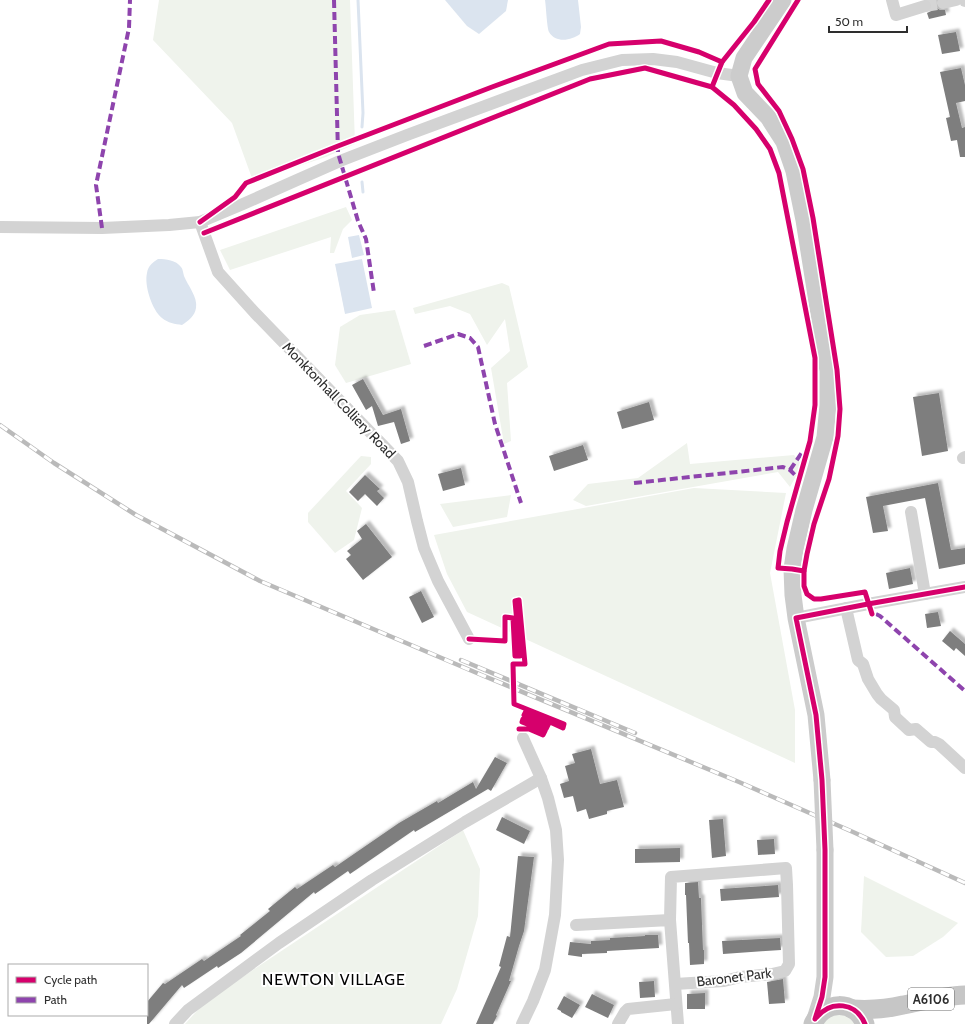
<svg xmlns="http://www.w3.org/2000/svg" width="965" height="1024" viewBox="0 0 965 1024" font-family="Cabin,sans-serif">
<defs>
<filter id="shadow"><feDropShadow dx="3.5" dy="-3.5" stdDeviation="1" flood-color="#0004"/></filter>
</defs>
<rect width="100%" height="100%" fill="#fff"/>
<g fill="#eff3ec">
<path d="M159 0H350L355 144 326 157 253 181 232 123 153 40Z"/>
<path d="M346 207 352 220 343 229 334 253H330L331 237 230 270 220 250Z"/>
<path d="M502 283 509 286 528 367 507 383 511 441 504 444 491 368 510 351 505 319 487 345 470 314 450 306 415 314 413 308Z"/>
<path d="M395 310 411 364 346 383 335 365 340 327 360 315Z"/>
<path d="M687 443 690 464 794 455 802 465 790 487 778 472 693 487 586 506 573 500 588 484 638 478Z"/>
<path d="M361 456 371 457V464L346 491 362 508 354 540 335 553 308 522V513Z"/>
<path d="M694 488 786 493 770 573 795 710V763L467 612 447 574 434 535Z"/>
<path d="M511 495 507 517 453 527 440 504Z"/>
<path d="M463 830 480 869 478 916 457 989 441 1024H185L205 1002Z"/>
<path d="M864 876 958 923 943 937 913 956 886 957 861 932Z"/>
<path d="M834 1014 846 1015 855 1024H822Z"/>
</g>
<g fill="#dbe4ef">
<path d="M445 0H508L506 11 479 34 467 26Z"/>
<path d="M545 0H578L581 27 580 34C572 40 556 44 549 32 547 28 546 6 545 0Z"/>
<path d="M359 235 364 255 352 258 348 237Z"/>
<path d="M158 259C166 259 176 260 181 267 183 269 183 273 184 276 188 286 198 297 196 308 195 316 188 321 182 325 175 324 168 323 162 318 152 310 144 285 147 273 148 266 153 262 158 259Z"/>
<path d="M362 259 372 308 345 314 335 264Z"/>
</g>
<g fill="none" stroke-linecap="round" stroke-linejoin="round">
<g stroke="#dbe4ef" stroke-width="3">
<path d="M358 0 363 113 362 127"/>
<path d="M362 182 363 192"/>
</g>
</g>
<g fill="#7e7e7e" filter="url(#shadow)">
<path d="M929 0H936V4L937 8 940 10H945L946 15 929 19 927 13 931 11 932 7V3Z"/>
<path d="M956 32 960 51 942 54 938 35Z"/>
<path d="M961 68 965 85V101L956 103 962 128 965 127V157H960L957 140 951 141 946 118 950 117 940 72Z"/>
<path d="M363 379 383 415 401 409 410 441 401 444 394 422 378 426 372 406 366 410 352 385Z"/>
<path d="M939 393 948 451 922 456 913 397Z"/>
<path d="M649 402 654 420 622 429 617 412Z"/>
<path d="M583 445 588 460 554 471 549 456Z"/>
<path d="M461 468 465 485 443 491 438 474Z"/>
<path d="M365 475 380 489 377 491 384 498 377 506 365 494 358 501 349 492Z"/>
<path d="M938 483 951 550 965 548V564L939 569 925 498 883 506 888 531 873 533 866 497Z"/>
<path d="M366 524 392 557 363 580 346 559 351 555 347 551 362 539 357 531Z"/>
<path d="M910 568 913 584 889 589 886 573Z"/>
<path d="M421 591 434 617 422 623 409 597Z"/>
<path d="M938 612 941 626 927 628 925 614Z"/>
<path d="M950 631 965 644V656L956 648 954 651 942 641Z"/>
<path d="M591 749 600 784 617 780 624 807 607 811V814L589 819 586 809 577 812 573 796 564 798 560 784 569 781 565 766 575 763 572 754Z"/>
<path d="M495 757 507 763 491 791 488 789 415 832 414 830 350 874 348 871 315 894 314 892 241 953 218 968 217 966 184 988 182 985 149 1024H147V1002L163 983 165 984 202 959 204 961 241 936 240 935 270 911 268 909 295 887 297 889 333 865 335 867 399 823 437 801 438 803 473 782 476 789Z"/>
<path d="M502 817 530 831 524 844 496 830Z"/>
<path d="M723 819 726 856 712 858 709 820Z"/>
<path d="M774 839 775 854 758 855 757 840Z"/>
<path d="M680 848V862L635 863V849Z"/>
<path d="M518 856 534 857 524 931 519 946 509 981H511L496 1015 497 1016 493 1024H476L501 967 499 966 507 936 510 937Z"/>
<path d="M698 882 699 898H701L703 950H704V964L690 965 689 943H688L686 895H685V883Z"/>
<path d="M778 885 779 897 721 901 720 889Z"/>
<path d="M645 935H658L659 948 607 951V953L582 954V957L568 955 570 942 591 944V941L610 940V938L645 936Z"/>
<path d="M780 938 781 950 723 954 722 941Z"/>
<path d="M783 979 785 1003 769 1004 767 982Z"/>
<path d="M654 981 655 997 640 998 639 982Z"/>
<path d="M705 993V1009H687V994Z"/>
<path d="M592 994 614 1005 608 1018 585 1007Z"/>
<path d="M564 996 580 1005 572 1018 561 1012V1011L557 1009Z"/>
</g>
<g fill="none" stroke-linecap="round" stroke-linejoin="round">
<path stroke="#d5d5d5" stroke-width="12" stroke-dasharray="12 6" stroke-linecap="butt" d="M925 6 943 3"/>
<g stroke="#d3d3d3" stroke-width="12">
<path d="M892 0 896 15 925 6"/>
<path d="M965 0V1"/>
<path d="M943 3 956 0"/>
<path d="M200 222 218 272 255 313 398 461 408 482 417 521 424 548 438 581 469 639"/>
<path d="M0 227 102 228 169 225 200 222 243 204 297 180 340 161 407 135 582 70 622 60 653 59 677 62 717 73 739 76"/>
<path d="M963 458 965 457"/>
<path d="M911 512 925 594"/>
<path d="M846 608 858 660 863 664 868 679 877 694 881 699 894 710 895 717 909 730 916 729 931 742H935L939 744 965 768"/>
<path d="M796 618 868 604 965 587"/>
<path d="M670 920 671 877 786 868 787 885 789 964 785 971 772 974 740 977 724 981 675 984"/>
<path d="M576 925 670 920 678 1024"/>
<path d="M175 1024 188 1010 279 943 372 880 465 822 541 778"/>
<path d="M522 1024 533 1001 545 970 555 915 558 860 556 830 548 798 541 778 523 738"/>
<path d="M618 1024 625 1012 628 1009 676 1004"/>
</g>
<g stroke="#ccc" stroke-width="17">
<path d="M783 0 744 58 739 76 745 93 768 117 784 142 794 171 804 220 828 371V405L825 437 804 510 795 549 792 569 793 595 796 618 816 715 822 780"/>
<path d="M815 1019 822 997 825 977V850"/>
</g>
<g stroke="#c6c6c6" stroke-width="19">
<path d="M852 1009C869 1010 887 1009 903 1005 923 1001 944 996 965 995"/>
<path d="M813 1024C824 1000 854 999 865 1024"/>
</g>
<defs>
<g id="rail">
<path d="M0 425 54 463 136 515 260 581 484 676 739 782 853 832 965 883"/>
<path d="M461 660 635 733"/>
</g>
</defs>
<use href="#rail" stroke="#bababa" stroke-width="4.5"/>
<use href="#rail" stroke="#fff" stroke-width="3" stroke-dasharray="9" stroke-linecap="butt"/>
<path stroke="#ccc" stroke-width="17" d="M822 780 825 850"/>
<g stroke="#8e44ad" stroke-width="4" stroke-dasharray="8 4" stroke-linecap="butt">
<path d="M334 0 338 153 358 221 366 239 374 293"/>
<path d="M102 228 96 185 129 28 130 0"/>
<path d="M424 346 458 334 470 338 478 347 495 424 521 503"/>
<path d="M790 470 803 451"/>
<path d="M634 483 783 467 790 470 799 479"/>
<path d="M876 614 880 616 965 691"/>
</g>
<defs>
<g id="cycleway">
<path d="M798 0 755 69 758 84 779 111 792 139 803 169 813 218 837 370 840 409 838 436 829 479 814 524 807 554 804 571"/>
<path d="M712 87 722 62 754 22 769 0"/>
<path d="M200 222 235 197 246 183 338 146 492 87 609 44 661 41 699 52 722 62"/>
<path d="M204 233 590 79 645 68 712 87 734 105 756 129 770 149 779 173 815 358V405L810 441 787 522 780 551 778 568 792 569 804 571V586L807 594 814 599H821L865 592 872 614"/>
<path d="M469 639 505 641V617L513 618 515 656H520L515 601 519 600 525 664H513L514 704 564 724 563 728 526 711 524 715 548 725 546 729 523 719 522 722 545 731 543 735 529 729H519"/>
<path d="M817 1017C831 1000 856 1002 865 1024"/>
<path d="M815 1019 822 997 825 977V850L822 780 816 715 796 618 868 604 965 587"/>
</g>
</defs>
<use href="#cycleway" stroke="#fff" stroke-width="8"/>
<use href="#cycleway" stroke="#d6006c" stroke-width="5"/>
</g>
<g text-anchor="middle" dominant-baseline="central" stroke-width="4" stroke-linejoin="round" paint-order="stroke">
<rect fill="#fff" stroke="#6d6d6d" stroke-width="1" x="908" y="988" width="46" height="22" rx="3"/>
<g font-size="13" font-weight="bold" fill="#2e2e2e">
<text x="931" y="999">A6106</text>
</g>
<g font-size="14" fill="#2e2e2e" stroke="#fff">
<text transform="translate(339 400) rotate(46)">Monktonhall Colliery Road</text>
<text transform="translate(734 977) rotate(-7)">Baronet Park</text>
</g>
<g font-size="16" letter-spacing="1" fill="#000" stroke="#fff">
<text x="334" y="979">NEWTON VILLAGE</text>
</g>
</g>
<rect x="8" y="964" width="140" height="52" fill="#ffffff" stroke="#ababab"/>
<rect x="16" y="977" width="20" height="6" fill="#d6006c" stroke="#ababab"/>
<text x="44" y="984" font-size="12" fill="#2e2e2e">Cycle path</text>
<rect x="16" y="997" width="20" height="6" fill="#8e44ad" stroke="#ababab"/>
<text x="44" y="1004" font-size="12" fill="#2e2e2e">Path</text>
<path d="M829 26v6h78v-6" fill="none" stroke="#2e2e2e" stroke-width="2"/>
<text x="835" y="26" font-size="12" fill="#2e2e2e" stroke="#ffffff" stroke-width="3" paint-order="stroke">50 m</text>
</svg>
